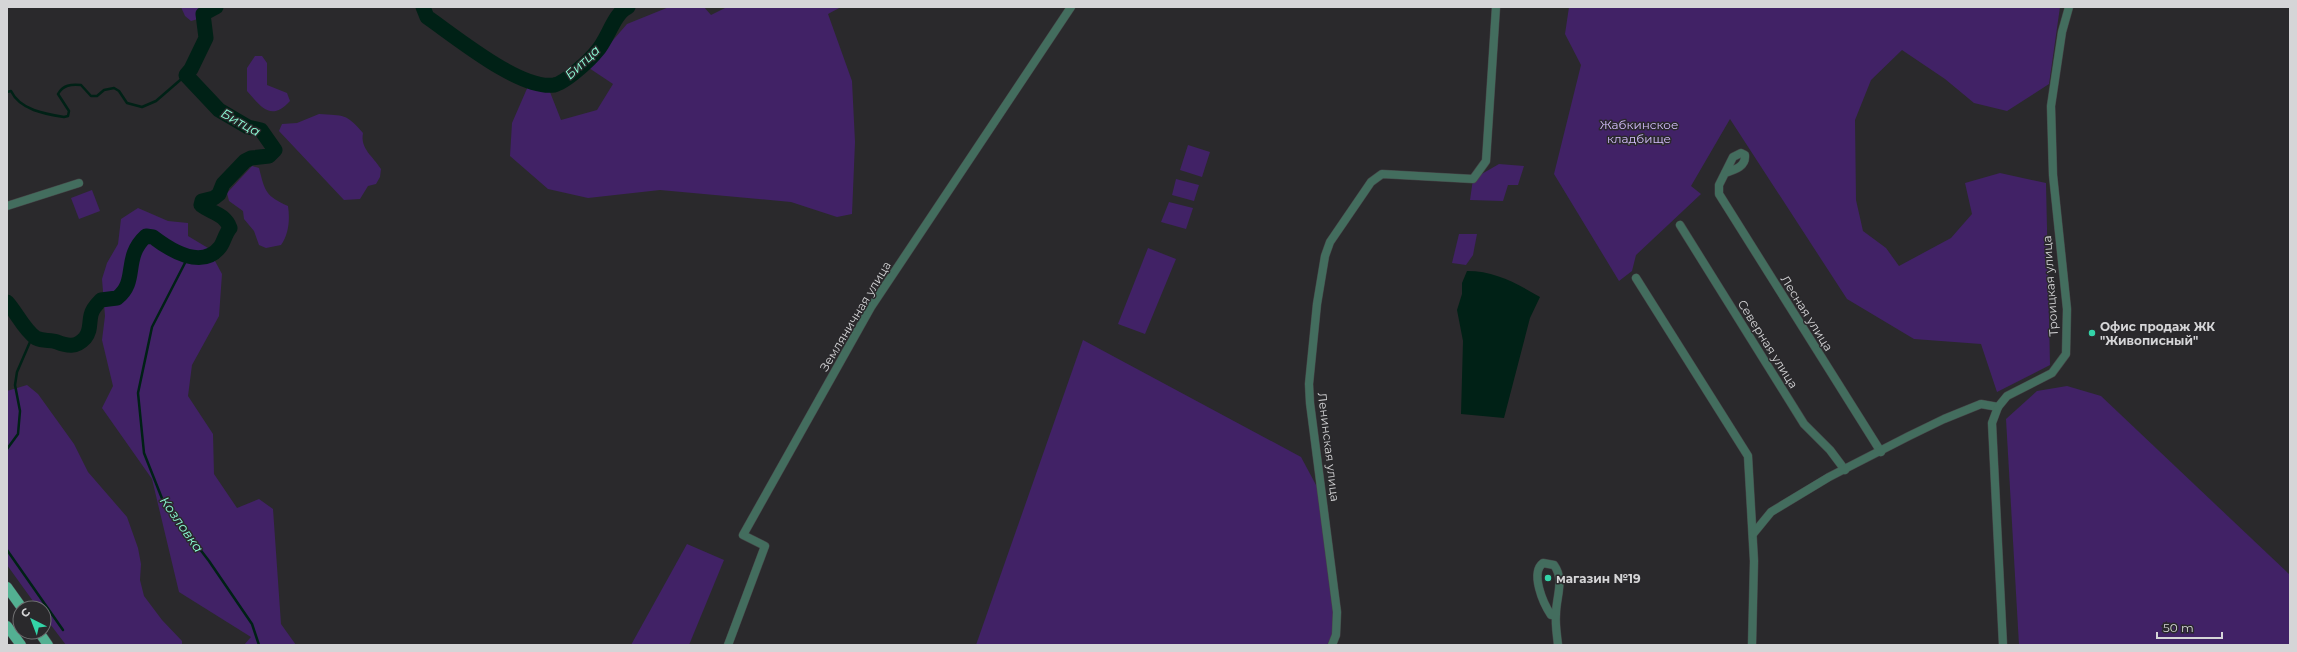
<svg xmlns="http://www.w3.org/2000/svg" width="2297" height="652" viewBox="0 0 2297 652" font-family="Montserrat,sans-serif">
<rect width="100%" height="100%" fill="#2a292c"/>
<g fill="#412266">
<path d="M181 7H204L198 19 191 21 185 16Z"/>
<path d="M669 7H704L711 15 727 7H841L828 14 852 81 855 142 852 214 837 217 791 202 660 190 588 198 548 189 510 156 512 123 529 84 548 87 561 120 597 110 613 84 589 68 627 24Z"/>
<path d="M1569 7H2060L2049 84 2007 111 1974 103 1945 79 1902 50 1871 80 1855 120 1856 200 1863 231 1886 248 1899 266 1951 238 1972 214 1965 183 2000 173 2046 183 2050 365 1997 392 1981 344 1914 339 1847 299 1730 119 1691 186 1701 194 1636 255 1632 271 1619 281 1554 174 1581 65 1565 34Z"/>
<path d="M255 56H262L267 63V85L287 93 290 101C271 122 261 107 247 91V68Z"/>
<path d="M319 114C344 116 346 113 363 133 360 149 373 156 381 169L380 177 376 184 368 186 360 199 344 200 279 131 282 124 297 123Z"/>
<path d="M1188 145 1210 152 1202 177 1180 170Z"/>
<path d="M1499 164 1524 166 1518 185H1508L1503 201 1470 200 1473 179Z"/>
<path d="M252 166 259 168C265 192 266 196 288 206 290 219 289 234 281 245L266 248 259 245 254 231 244 219 243 211 229 201 227 193Z"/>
<path d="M1176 179 1199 185 1194 201 1172 195Z"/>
<path d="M92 190 100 211 79 219 71 198Z"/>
<path d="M1169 202 1193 208 1186 229 1161 222Z"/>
<path d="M138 208 168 221 188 223V236L208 248 222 274 219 316 192 365 188 396 213 434 214 474 237 508 259 499 273 509 281 624 296 645H244L251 637 179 592 152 479 102 408 113 386 102 340 105 316 102 279 107 263 118 244 121 219Z"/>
<path d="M1459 234H1477L1473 255 1466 265 1452 263Z"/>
<path d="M1148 248 1176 259 1145 334 1118 324Z"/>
<path d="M1083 340 1301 457 1323 498 1335 631 1327 645H976Z"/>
<path d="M27 385 38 394 74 444 88 472 127 517 138 548 141 564 140 580 144 596 162 620 182 641V645H66L44 616V608H38L7 565V391Z"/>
<path d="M2067 386 2101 396 2290 575V645H2019L2006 419 2037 391Z"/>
<path d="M687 544 724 560 689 645H631Z"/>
</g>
<path fill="#002116" d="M1467 271C1495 271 1516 283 1540 297L1530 318 1504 418 1461 414 1463 341 1457 310 1462 294V283Z"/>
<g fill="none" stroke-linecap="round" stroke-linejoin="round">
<g stroke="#002116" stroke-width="2.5">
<path d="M7 92 11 91C20 110 45 114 64 117L68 116 69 111 58 94C63 85 71 84 81 85L91 96H97L104 90 114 88 119 91 127 103 142 107 156 101 186 75"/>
<path d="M188 257 152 327 138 393 144 453 163 501 209 561 252 624 259 645"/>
<path d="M7 449 18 434 20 411 15 385 17 372 33 335"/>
<path d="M7 550 63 630"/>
</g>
<g stroke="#002116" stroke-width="15">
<path d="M423 7 427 17C456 37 520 90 554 85 565 83 590 60 597 51 608 39 614 13 628 7"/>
<path d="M7 302C17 313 24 330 36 338 44 342 50 339 57 342 67 346 76 348 85 338 91 331 89 323 91 315 92 309 97 304 101 300L117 298C139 281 122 258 146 236L153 237C170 250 202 270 220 247 224 242 225 234 230 228 225 214 212 213 201 205L202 201 214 198 219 194 223 184 245 161 251 158 269 156 275 150 261 130 248 127 219 110 186 75 191 69 206 38 203 14 216 7"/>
</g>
<defs>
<g id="street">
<path d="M1725 173C1734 170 1746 167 1745 155L1741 153 1733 157 1719 185V194L1881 452"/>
<path d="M7 206 79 183"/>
<path d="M1680 225 1804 424 1830 450 1845 470"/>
<path d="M1636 278 1748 456 1754 561 1752 645"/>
<path d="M1753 534 1771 512 1829 477 1909 436 1944 419 1981 404 1998 407"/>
<path d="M1556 615H1551C1543 603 1530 573 1543 563L1554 565C1565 580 1556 597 1556 614 1555 624 1557 635 1558 645"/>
<path d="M728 645 765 546 743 535 871 307 1071 7"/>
<path d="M1332 645 1336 635 1337 612 1310 403 1309 384 1317 304 1325 256 1330 242 1371 182 1382 174 1473 179 1486 161 1496 7"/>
<path d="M2003 645 1992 423 1998 407 2007 396 2052 373 2066 354 2067 309 2053 175 2051 106 2062 32 2069 7"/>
</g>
<g id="primary">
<path d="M7 587 22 608"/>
<path d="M7 626 21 645"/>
<path d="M39 632 48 645"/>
</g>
</defs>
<use href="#street" stroke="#454547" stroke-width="9"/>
<use href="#primary" stroke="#454547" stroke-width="11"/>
<use href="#street" stroke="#436d5e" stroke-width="8"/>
<use href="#primary" stroke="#53b092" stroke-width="10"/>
</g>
<g fill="#33d4a8" stroke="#2a292c" stroke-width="1.5">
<circle cx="2092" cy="333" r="4"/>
<circle cx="1548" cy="578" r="4"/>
</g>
<g text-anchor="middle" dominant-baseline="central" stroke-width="3" stroke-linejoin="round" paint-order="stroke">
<g font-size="12" fill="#d4bdfc" stroke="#2a292c">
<text x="1639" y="124">Жабкинское<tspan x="1639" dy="14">кладбище</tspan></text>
</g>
<g font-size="12" fill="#d5d5d7" stroke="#2a292c">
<text transform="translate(2050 286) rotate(-94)">Троицкая улица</text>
<text transform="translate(1807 313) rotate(58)">Лесная улица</text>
<text transform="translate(855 316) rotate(-59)">Земляничная улица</text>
<text transform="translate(1768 344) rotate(58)">Северная улица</text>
<text transform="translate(1329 447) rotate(83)">Ленинская улица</text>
</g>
<g font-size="12" font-weight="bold" fill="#d5d5d7" stroke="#2a292c" text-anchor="start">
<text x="2100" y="326">Офис продаж ЖК<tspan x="2100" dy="14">"Живописный"</tspan></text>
<text x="1556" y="578">магазин №19</text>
</g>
<g font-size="13" font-style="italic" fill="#8cfed7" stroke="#2a292c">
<text transform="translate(582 62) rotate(-43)">Битца</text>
<text transform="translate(241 122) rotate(29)">Битца</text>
<text transform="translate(182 524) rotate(55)">Козловка</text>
</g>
</g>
<rect width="2297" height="652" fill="none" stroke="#d5d5d7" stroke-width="16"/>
<g transform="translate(32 620) rotate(318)"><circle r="19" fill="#2a292c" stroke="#6e6e70"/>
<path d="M0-3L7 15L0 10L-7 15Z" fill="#33d4a8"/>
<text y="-6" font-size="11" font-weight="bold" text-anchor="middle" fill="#d5d5d7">С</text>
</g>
<path d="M2157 632v6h65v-6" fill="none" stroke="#d5d5d7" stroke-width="2"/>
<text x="2163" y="632" font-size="12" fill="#d5d5d7" stroke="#2a292c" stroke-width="3" paint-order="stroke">50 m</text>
</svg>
